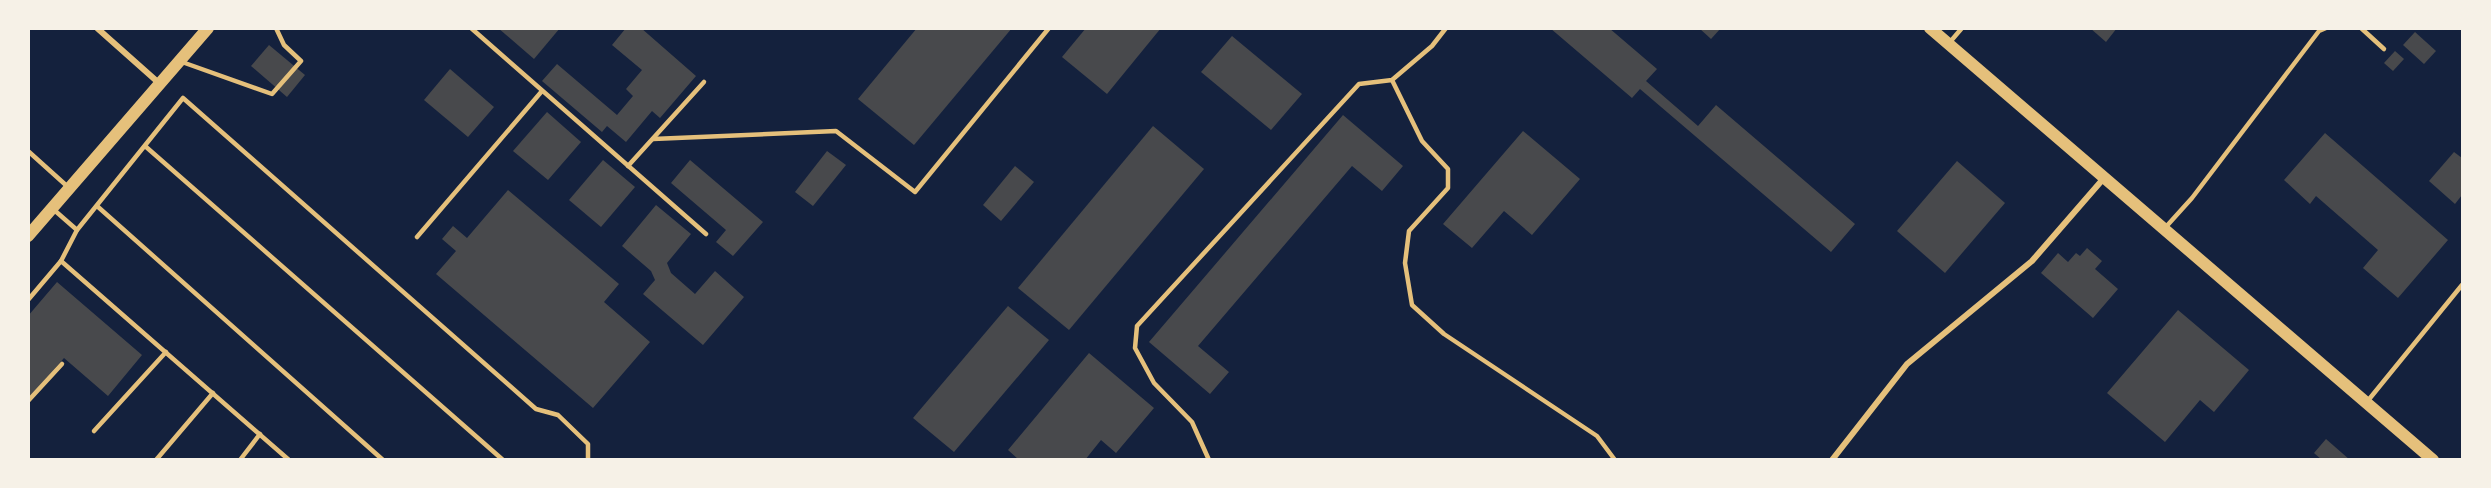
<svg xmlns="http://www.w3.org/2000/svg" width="2491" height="488" viewBox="0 0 2491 488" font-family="'Libre Baskerville',serif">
<rect width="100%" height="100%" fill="#14213d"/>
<g fill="#48494c">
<path d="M498 28H560L534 59Z"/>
<path d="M626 28H641L696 76 660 118 652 111 626 142 607 126 602 132 542 81 557 64 617 115 633 96 626 89 642 70 612 45Z"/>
<path d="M917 28H1012L914 145 858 99Z"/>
<path d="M1086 28H1161L1107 94 1062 57Z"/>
<path d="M1550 28H1609L1657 69 1646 81 1698 126 1716 105 1855 224 1831 252 1640 89 1632 98Z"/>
<path d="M1699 28H1721L1711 39Z"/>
<path d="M2090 28H2117L2106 42Z"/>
<path d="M2415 32 2436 51 2424 64 2403 45Z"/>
<path d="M1232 36 1302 94 1271 130 1201 72Z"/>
<path d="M269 45 305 75 287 97 251 66Z"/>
<path d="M2395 51 2404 59 2393 71 2384 63Z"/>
<path d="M450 69 494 107 468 137 424 100Z"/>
<path d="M547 112 581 142 548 180 513 151Z"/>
<path d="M1343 115 1403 166 1382 191 1352 166 1198 346 1229 372 1210 394 1149 342Z"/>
<path d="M1153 126 1204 169 1069 330 1018 288Z"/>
<path d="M1523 131 1580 179 1532 235 1504 211 1472 248 1443 224Z"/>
<path d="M2325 133 2448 240 2398 298 2363 268 2378 250 2316 196 2310 204 2284 180Z"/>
<path d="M827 151 846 165 813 206 795 192Z"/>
<path d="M2454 152 2462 158V195L2455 204 2429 181Z"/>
<path d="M603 160 635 187 601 227 569 200Z"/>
<path d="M690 160 763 222 733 256 716 242 726 230 671 183Z"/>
<path d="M1957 161 2005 203 1945 273 1897 231Z"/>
<path d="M1015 166 1034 182 1001 221 983 205Z"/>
<path d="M508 190 619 284 604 302 650 342 593 408 436 274 456 251 442 239 453 226 467 238Z"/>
<path d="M656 205 691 234 667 263 671 273 695 294 715 271 744 297 703 345 643 294 655 280 651 271 622 246Z"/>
<path d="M2087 248 2102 261 2095 269 2118 289 2093 318 2041 273 2058 253 2068 262 2076 253 2080 256Z"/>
<path d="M57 282 142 355 108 396 64 358 28 399V316Z"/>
<path d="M1008 306 1049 340 954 452 913 418Z"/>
<path d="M2178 310 2249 370 2214 412 2200 400 2165 442 2107 393Z"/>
<path d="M1089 353 1154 408 1116 453 1101 440 1085 460H1019L1008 450Z"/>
<path d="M2326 439 2350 460H2322L2314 453Z"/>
</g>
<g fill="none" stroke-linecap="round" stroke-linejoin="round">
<g stroke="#e5c07b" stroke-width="4.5">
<path d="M471 28 706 234"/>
<path d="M2361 28 2384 49"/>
<path d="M1950 42 1962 28"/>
<path d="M182 62 272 94 301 61 284 45 276 28"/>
<path d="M1392 80 1422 141 1448 169V188L1409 231 1405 263 1412 305 1444 334 1597 436 1615 460"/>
<path d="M653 139 836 131 915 192 1049 28"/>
<path d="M145 146 503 460"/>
<path d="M28 151 68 187"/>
<path d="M628 166 704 82"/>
<path d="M97 206 383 460"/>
<path d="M53 209 77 230"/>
<path d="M2164 229 2192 198 2319 31 2326 28"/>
<path d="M417 237 542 91"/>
<path d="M61 261 289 460"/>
<path d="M28 300 61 261 77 230 183 98 536 409 558 415 588 444V460"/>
<path d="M28 401 62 364"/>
<path d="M2366 403 2462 285"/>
<path d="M94 431 166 352"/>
<path d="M156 460 213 393"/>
<path d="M240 460 260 434"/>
<path d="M1209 460 1192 422 1154 383 1135 348 1137 326 1359 84 1392 80 1432 46 1446 28"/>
</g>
<g stroke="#e5c07b" stroke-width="6">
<path d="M97 28 160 84"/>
<path d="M1832 460 1907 364 2032 261 2104 178"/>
</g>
<g stroke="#e5c07b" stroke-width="12">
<path d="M1930 28 2433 460"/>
<path d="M28 236 208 28"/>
</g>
</g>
<rect width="2491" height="488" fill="none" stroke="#f6f1e7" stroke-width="60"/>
</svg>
